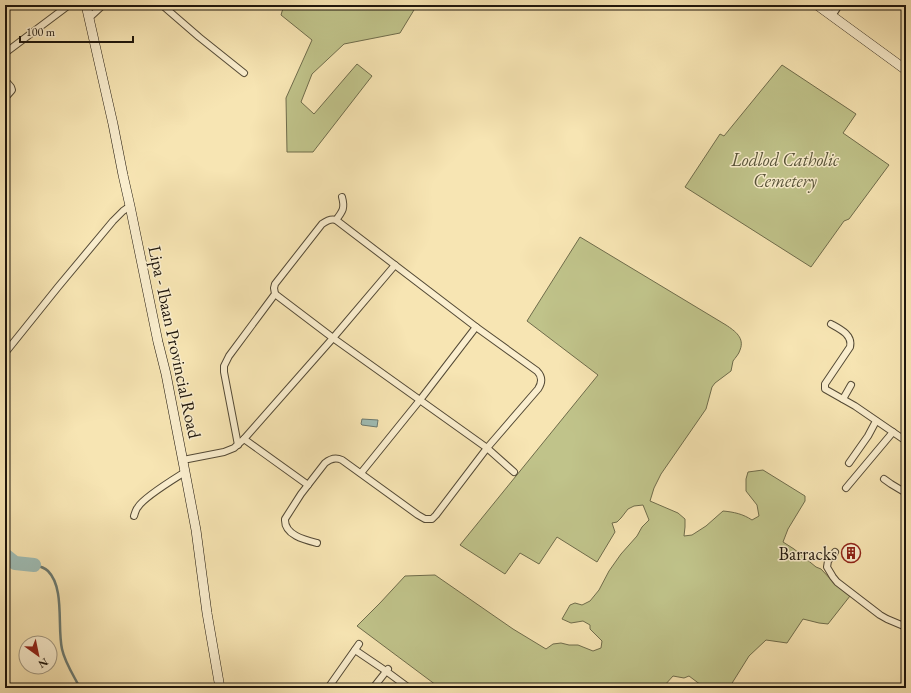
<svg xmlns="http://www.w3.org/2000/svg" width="911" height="693" viewBox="0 0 911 693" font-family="'EB Garamond',serif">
<rect width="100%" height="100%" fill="#f7e5b3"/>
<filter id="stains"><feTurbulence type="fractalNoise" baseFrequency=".005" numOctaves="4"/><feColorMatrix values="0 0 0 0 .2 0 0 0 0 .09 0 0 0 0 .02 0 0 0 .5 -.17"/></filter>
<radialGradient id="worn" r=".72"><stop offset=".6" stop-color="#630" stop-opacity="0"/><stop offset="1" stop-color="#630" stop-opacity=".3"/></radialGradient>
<g fill="#c0c38a" stroke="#6f6c4b">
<path d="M284 5H417L400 33 344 44 312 74 301 102 314 114 357 64 372 76 313 152H287L286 98 312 40 281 15Z"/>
<path d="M782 65 856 114 843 133 889 165 849 219 844 221 811 267 685 187 720 134 724 136Z"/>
<path d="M580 237 726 325C735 331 745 338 740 350 739 354 735 358 733 361 732 364 732 368 731 371L715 383 712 387 706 409 661 474 654 488 650 501 678 513 685 519V527L684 536 692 535 706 526 723 511C734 512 743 514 752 520L759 516 757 505 746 491V479L748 472 763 470 805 496V501L788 529 783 542 794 549 816 567 821 569 836 585 850 596 828 624 819 623 803 619 787 643 766 640 749 656 729 688H705L689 676 684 678 673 676 664 686V688H440L357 626 380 603 405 576 435 575 513 629 546 649 553 644 561 643 569 645H578L593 651 601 648 602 641 590 629V625L583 621 571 623 562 619 570 605 575 603 582 605 590 601 599 590 609 571 621 554 637 536 642 527 649 520 643 505 634 506 628 509 621 518 617 522 612 523 615 532 597 562 557 537 539 564 520 553 505 574 460 545 598 375 527 321Z"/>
</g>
<path fill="#9fbdb5" stroke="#6b7a71" d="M362 419 378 420 377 427 362 425 361 424Z"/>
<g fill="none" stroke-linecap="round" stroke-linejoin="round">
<path stroke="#6b7a71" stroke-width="2.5" d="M34 565C39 566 44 567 48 571 65 588 57 627 62 649 65 663 74 676 80 688"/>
<path stroke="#9fbdb5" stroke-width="14" d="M5 555 15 563 34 565"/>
<defs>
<g id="street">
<path d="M162 5 199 37 244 73"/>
<path d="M624 5 627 6 629 5"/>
<path d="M832 16 839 5"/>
<path d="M89 18 103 5"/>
<path d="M5 53 69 5"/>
<path d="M5 80 11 87 12 90 5 98"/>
<path d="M336 220C343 211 345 208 342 197"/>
<path d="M275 294 333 338 487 448 514 472"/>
<path d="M831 324C840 329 853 335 850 347L825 384V389L855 406 906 441"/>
<path d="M5 353 58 287 113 221 123 211 130 206"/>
<path d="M843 399 851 385"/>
<path d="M244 439 308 485"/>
<path d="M238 445 224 372V366L229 356 275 294 274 288 275 284 322 224C326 221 331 218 336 220L476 327 537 371C543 377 542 383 538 389L487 448 436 515 432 519H425L418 515 342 460C336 457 331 458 325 463L301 494 285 519C284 535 305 540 317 543"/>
<path d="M183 460 224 452 234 448 244 439 333 338 395 265"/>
<path d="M849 463 868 436 876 421"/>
<path d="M361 473 420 400 476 327"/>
<path d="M884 479 891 484 906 493"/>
<path d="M846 488 893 432"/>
<path d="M134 516C135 513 136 509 138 507 144 497 174 479 185 472"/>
<path d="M835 552 828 561 827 567 833 577 837 582 880 615 887 619 906 627"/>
<path d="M355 650 386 671 409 688"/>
<path d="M328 688 359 644"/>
<path d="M373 688 388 669"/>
</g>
<g id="secondary">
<path d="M86 5 113 124 123 175 130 206 158 342 166 374 185 472 196 530 207 613 220 688"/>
<path d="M817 5 906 70"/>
</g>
</defs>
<use href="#street" stroke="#544a36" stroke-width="8"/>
<use href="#secondary" stroke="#1e160c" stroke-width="10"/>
<use href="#street" stroke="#faeece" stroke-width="6"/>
<use href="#secondary" stroke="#faeece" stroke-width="9"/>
</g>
<defs>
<symbol id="building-ring" viewBox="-11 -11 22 22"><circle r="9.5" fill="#faeece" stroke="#8f2418" stroke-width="1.5"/><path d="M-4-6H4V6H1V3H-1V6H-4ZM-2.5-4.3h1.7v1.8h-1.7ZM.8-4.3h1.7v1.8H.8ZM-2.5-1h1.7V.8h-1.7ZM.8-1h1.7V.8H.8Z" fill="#8f2418"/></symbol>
</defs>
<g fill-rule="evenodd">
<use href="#building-ring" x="840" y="542" width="22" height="22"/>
</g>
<g text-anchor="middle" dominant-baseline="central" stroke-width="3" stroke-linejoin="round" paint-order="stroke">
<g font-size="18" font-style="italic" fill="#575338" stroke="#faeece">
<text x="785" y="159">Lodlod Catholic<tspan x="785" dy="21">Cemetery</tspan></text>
</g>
<g font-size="18" fill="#1e160c" stroke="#faeece">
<text transform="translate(175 342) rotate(78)">Lipa - Ibaan Provincial Road</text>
</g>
<g font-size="18" fill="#1e160c" stroke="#faeece" text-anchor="end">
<text x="837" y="553">Barracks</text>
</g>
</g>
<rect width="911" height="693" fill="none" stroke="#f7e5b3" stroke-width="20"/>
<rect x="6" y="6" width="899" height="681" fill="none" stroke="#1e160c" stroke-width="2"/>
<rect x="10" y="10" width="891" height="673" fill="none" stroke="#1e160c"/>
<g transform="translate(38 655) rotate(147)"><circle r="19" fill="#faeece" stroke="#a29880"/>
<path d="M0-3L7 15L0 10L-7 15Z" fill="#8f2418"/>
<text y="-6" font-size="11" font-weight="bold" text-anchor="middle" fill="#1e160c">N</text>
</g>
<path d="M20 36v6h113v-6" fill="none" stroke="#1e160c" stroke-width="2"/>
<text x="26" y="36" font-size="12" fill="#1e160c" stroke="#faeece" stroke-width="3" paint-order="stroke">100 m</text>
<rect width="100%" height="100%" filter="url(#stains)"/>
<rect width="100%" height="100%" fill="url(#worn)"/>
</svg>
